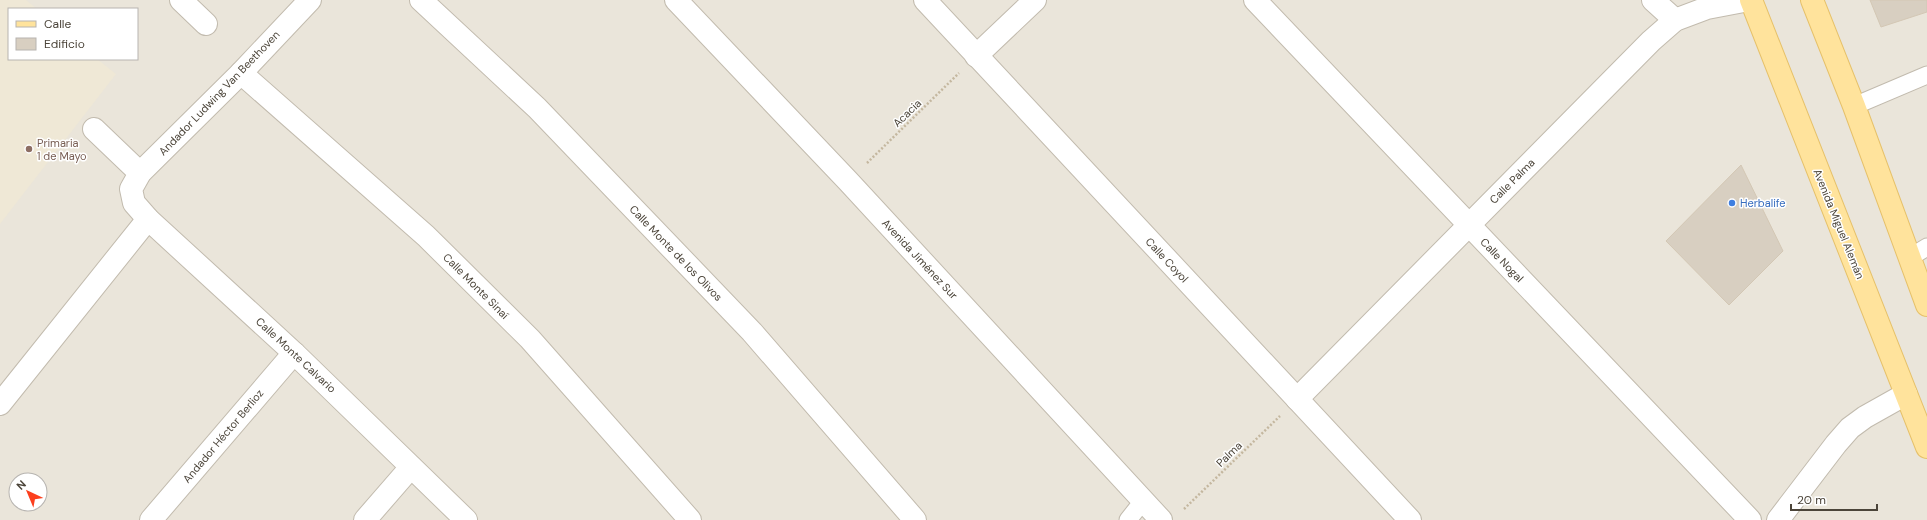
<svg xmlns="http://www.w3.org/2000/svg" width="1927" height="520" viewBox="0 0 1927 520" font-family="'DM Sans',sans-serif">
<rect width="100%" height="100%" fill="#f6f3ec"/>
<path fill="#eae5da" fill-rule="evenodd" d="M0 0H1927V520H0ZM9 9H137V59H9ZM16 480H40V504H16Z"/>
<path fill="#efe8d6" d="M0 0H26L37 9H9V59H97L116 74 0 224Z"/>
<g fill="#d8cfc1" stroke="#d3c7b4">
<path d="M1870 0H1927V12L1881 27Z"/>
<path d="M1741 165 1783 251 1729 305 1666 241Z"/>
</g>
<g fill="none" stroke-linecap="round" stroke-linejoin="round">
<defs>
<g id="lane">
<path d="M1854 106 1927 75"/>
<path d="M1909 258 1927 247"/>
<path d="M1128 520 1143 501"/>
</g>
<g id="street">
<path d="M181 0 206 24"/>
<path d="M310 0 241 73 140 173 131 189 134 203 148 219 294 353 466 520"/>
<path d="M421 0 537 108 752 332 915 520"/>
<path d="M676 0 848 181 1161 520"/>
<path d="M925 0 1410 520"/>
<path d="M1255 0 1750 520"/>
<path d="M1653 0 1675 20"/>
<path d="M976 56 1035 0"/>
<path d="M241 73 426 236 530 339 690 520"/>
<path d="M94 129 140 173"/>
<path d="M1297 399 1651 41 1675 20 1707 8 1749 0"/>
<path d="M0 404 148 219"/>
<path d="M151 520 294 353"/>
<path d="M365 520 411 467"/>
<path d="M1778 520 1836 444 1850 428 1865 417 1906 394"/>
</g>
<g id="primary">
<path d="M1751 0 1927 447"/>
<path d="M1812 0 1854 106 1927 305"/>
</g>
</defs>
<use href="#lane" stroke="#c2bbae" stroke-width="19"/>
<use href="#street" stroke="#c2bbae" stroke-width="24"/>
<use href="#primary" stroke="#e6c16a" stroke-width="24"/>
<g stroke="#c4b79f" stroke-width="2.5" stroke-dasharray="2 2" stroke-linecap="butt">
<path d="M867 163 959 73"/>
<path d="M1184 509 1280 416"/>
</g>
<use href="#lane" stroke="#fff" stroke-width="17"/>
<use href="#street" stroke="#fff" stroke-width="22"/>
<use href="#primary" stroke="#ffe39c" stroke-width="22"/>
</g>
<circle fill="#8d6e63" stroke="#fff" stroke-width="1.5" cx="29" cy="149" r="4"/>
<circle fill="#3f7fe0" stroke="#fff" stroke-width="1.5" cx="1732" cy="203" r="4"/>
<g text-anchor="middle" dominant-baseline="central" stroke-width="3" stroke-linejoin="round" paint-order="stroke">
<g font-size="11" fill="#4b4439" stroke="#fff">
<text transform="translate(219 93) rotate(-46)">Andador Ludwing Van Beethoven</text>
<text transform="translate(907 113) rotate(-44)">Acacia</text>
<text transform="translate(1512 181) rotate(-45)">Calle Palma</text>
<text transform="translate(1839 224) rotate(68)">Avenida Miguel Alemán</text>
<text transform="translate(676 253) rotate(46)">Calle Monte de los Olivos</text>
<text transform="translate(920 259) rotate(47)">Avenida Jiménez Sur</text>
<text transform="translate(1167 260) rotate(47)">Calle Coyol</text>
<text transform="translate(1502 260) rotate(46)">Calle Nogal</text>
<text transform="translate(476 286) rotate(45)">Calle Monte Sinaí</text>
<text transform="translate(296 355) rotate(43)">Calle Monte Calvario</text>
<text transform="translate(223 436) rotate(-50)">Andador Héctor Berlioz</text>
<text transform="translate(1229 454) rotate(-44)">Palma</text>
</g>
<g font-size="11" fill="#785e54" stroke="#fff" text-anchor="start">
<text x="37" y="143">Primaria<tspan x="37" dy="13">1 de Mayo</tspan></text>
</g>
<g font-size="11" fill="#366cbe" stroke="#fff" text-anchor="start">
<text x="1740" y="203">Herbalife</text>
</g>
</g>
<rect x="8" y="8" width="130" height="52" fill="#ffffff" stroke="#b7b4b0"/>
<rect x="16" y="21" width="20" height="6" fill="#ffe39c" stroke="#b7b4b0"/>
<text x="44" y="28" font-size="12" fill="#4b4439">Calle</text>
<rect x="16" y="38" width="20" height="12" fill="#d8cfc1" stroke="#b7b4b0"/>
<text x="44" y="48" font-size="12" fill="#4b4439">Edificio</text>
<g transform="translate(28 492) rotate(316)"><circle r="19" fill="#ffffff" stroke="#b7b4b0"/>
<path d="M0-3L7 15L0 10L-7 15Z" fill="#fc3f1d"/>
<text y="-6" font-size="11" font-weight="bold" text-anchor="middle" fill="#4b4439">N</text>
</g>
<path d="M1791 504v6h86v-6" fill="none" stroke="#4b4439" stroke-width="2"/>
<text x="1797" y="504" font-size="12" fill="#4b4439" stroke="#ffffff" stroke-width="3" paint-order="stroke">20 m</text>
</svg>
